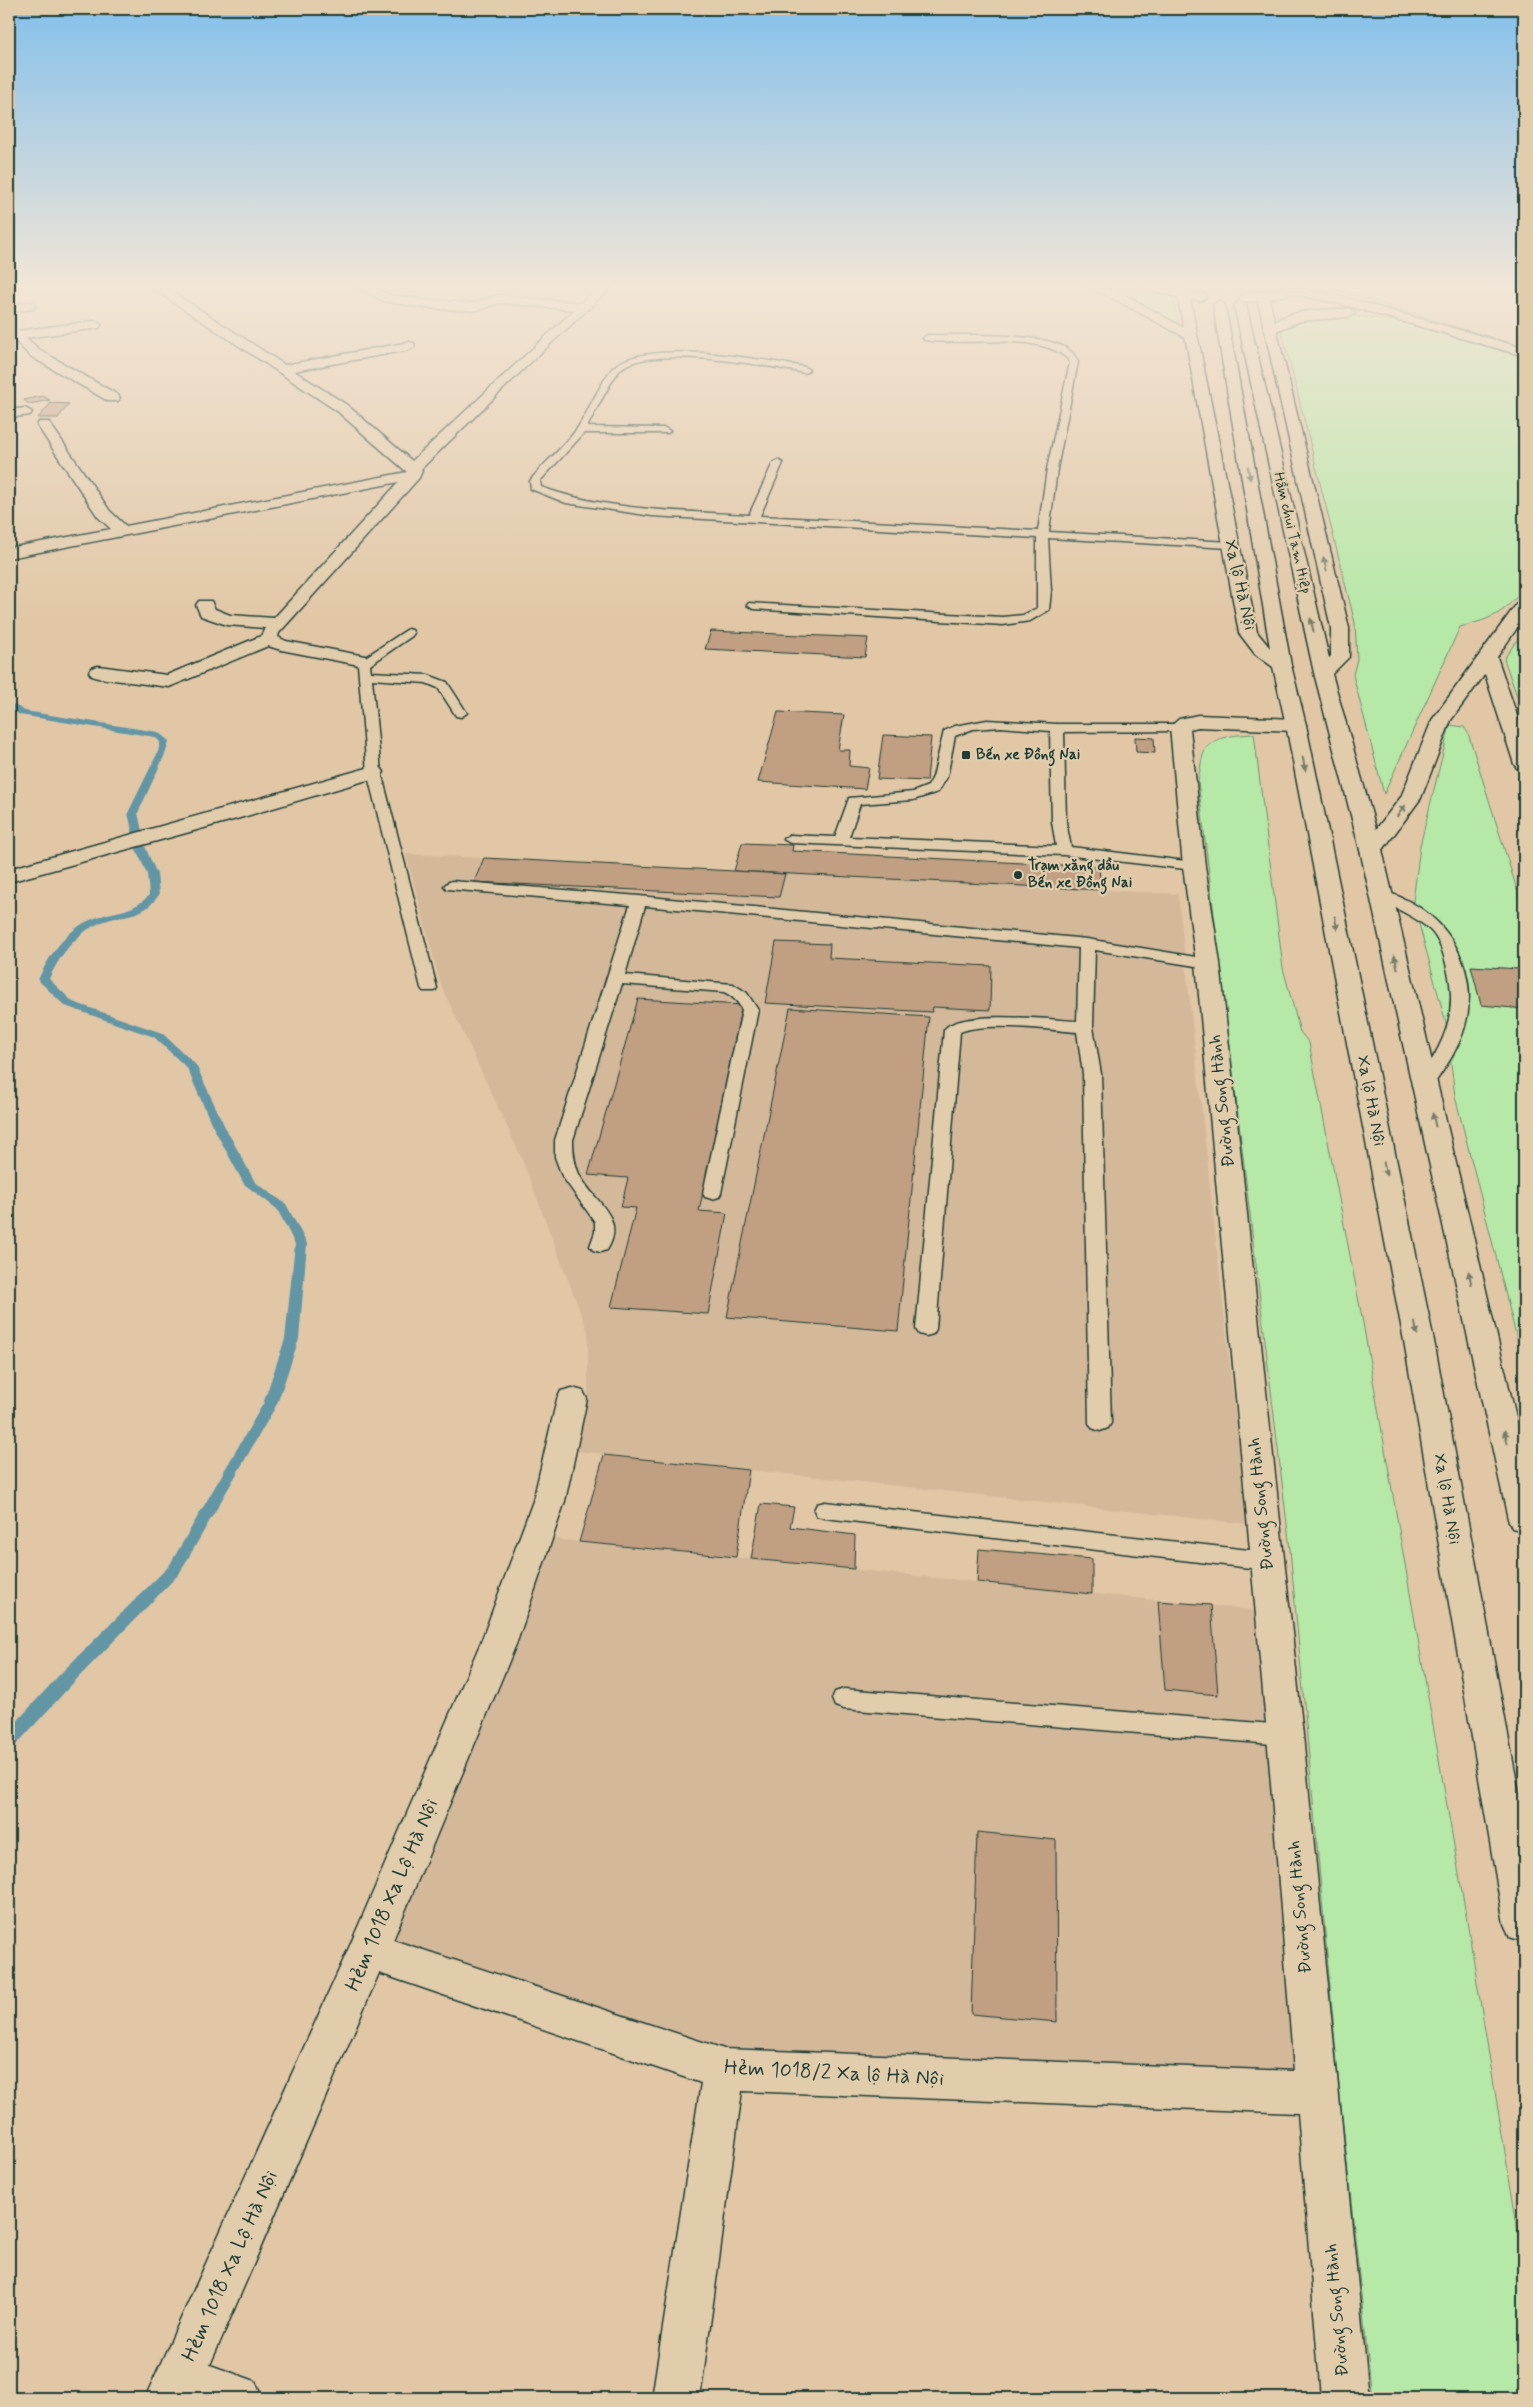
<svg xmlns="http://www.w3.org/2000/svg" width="1533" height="2407" viewBox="0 0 1533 2407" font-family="Mynerve,sans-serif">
<rect width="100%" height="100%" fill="#e1c7a6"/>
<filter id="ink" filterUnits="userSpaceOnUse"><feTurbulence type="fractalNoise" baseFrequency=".02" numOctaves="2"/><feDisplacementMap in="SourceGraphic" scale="10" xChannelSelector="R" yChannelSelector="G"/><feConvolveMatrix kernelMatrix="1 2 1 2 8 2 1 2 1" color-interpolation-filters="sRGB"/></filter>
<g filter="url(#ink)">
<g fill="#d3b89a">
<path d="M406 854 1178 894 1247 1524 576 1451 588 1399V1332L522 1159 441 985Z"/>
<path d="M553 1539 1254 1610 1268 1745 1294 2072 728 2050 395 1940 519 1641Z"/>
</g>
<g fill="#b6e8a8" stroke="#6a926e">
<path d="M1093 284H1135L1152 292 1173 296 1178 325Z"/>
<path d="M1155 284H1287C1249 307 1195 294 1155 284Z"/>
<path d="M1307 284H1318L1516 345 1301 290Z"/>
<path d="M1349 315 1402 322 1524 356V591C1516 597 1511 603 1504 609 1492 619 1474 623 1460 627L1384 794 1353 675 1357 659 1355 623 1281 327 1297 319Z"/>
<path d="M1524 630V716L1504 659Z"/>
<path d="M1450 725 1464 727 1468 733 1524 912V1366L1455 1096 1446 1023 1413 902 1420 846Z"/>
<path d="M1254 734 1283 968 1300 1032 1309 1043 1363 1323 1465 1909 1524 2268V2398H1372L1340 2096 1290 1549 1198 781C1200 772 1201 758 1205 750 1214 735 1239 735 1254 734Z"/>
</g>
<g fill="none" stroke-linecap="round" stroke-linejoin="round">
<path fill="#6296a5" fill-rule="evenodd" d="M9 702 25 711 158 732 169 741 166 752 138 813 146 849 157 874 159 895C143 917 131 913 108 920 79 929 61 953 49 979L73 1002 162 1033 196 1065 224 1125 255 1182 286 1204 307 1244 299 1339 277 1404 179 1574 74 1682 15 1746 9 1748V1730L62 1672 169 1566 263 1404 285 1339 295 1244 277 1209 244 1184 212 1125 187 1068 154 1037 65 1006 38 980C51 952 69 925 101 916 120 910 135 911 149 895L147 874 136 849 128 813 158 752 160 742 155 737 20 715 9 708Z"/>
</g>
<g fill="#c09f83" stroke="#1f3d34">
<path d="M43 396 50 400 29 404 24 400Z"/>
<path d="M51 403 69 404 58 418H38Z"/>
<path d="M711 631 868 638 865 657 705 649Z"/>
<path d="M778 712 844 715 838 750H850L849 766 869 768 865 789 758 782Z"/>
<path d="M883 735 931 737 927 781 877 779Z"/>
<path d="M1135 737 1154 738 1155 753 1136 752Z"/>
<path d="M742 843 793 845 792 851 1099 867 1101 890 734 871Z"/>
<path d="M484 858 734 871 785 874 779 897 474 882Z"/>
<path d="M776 942 830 944 829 958 991 966 990 1010 933 1007 932 1012 765 1003Z"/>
<path d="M1471 966 1519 969 1524 989V1009L1481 1005Z"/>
<path d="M638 999 742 1005 699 1211 727 1213 708 1314 611 1307 636 1208 621 1207 628 1178 588 1175Z"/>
<path d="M790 1008 929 1017 898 1331 727 1317Z"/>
<path d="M604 1455 749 1470 736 1557 579 1542Z"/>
<path d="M761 1504 794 1507 790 1527 855 1535 854 1569 751 1559Z"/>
<path d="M979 1549 1092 1559V1594L977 1582Z"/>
<path d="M1158 1601 1211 1605 1218 1695 1165 1690Z"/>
<path d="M977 1832 1056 1840 1057 2022 971 2014Z"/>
</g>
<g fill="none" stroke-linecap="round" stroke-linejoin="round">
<g stroke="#baab8f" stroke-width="13" stroke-dasharray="13 7" stroke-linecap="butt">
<path d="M1214 284 1219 305"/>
<path d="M1235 284 1240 305"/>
</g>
<defs>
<g id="service">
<path d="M927 335C959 336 1044 331 1069 350 1073 352 1076 358 1078 362L1057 469 1049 532 1230 542 1236 545 1230 548 1048 538 1051 591 1049 610 1030 621 1003 625 753 609 747 605 749 603 1003 617 1023 615 1037 608V538L652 516 566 503 531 489 530 481C544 462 565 447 578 427 587 414 605 373 615 366 650 338 763 360 805 367L809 370 805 373C770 366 645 343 620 370 609 383 596 411 587 427L665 428 670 431 668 433H584L540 481 541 487C607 511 680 511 749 515L773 463 778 460 783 463 760 516 1038 531 1047 469 1070 362C1047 330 960 347 924 340L923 338Z"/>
<path d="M408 629 412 630 414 633 412 636 370 665 371 672 428 675 447 682 467 713 461 717 456 716 438 688 426 683 372 679 381 772 437 988 435 991H423L421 988 367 772 358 665 353 660 359 656 364 658Z"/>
<path d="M987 720 1057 724H1185L1187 727 1180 731 1064 732 1066 822 1071 847 1194 862 1199 863 1201 866 1199 869 1194 870 1064 855 790 843 783 839 790 835 835 837 849 798 913 792 928 786 933 777 944 731 955 726ZM1001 727 1050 731 1052 822 1056 846 849 837 860 804 913 800 938 792 947 777 955 736 973 729Z"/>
<path d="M452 881 639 896 1087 939 1214 960 1216 963 1214 966 1208 968 1095 950 1093 1027 1101 1074 1111 1423 1108 1428 1100 1431 1092 1428 1089 1423 1083 1074 1077 1032C1049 1030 985 1021 960 1032L936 1329 933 1334 926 1336 919 1334 916 1329 944 1030C958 1009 1052 1020 1077 1021L1079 948 645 906 625 975 733 984 747 993 758 1010 721 1193 719 1197 712 1199 705 1197 703 1193 742 1010C738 1001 732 996 724 992L622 984 573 1140C573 1152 574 1162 579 1174 592 1201 628 1217 607 1250L600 1252 593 1250 590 1246 595 1232V1222L562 1176 555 1157V1140L630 905 447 889 444 886 447 883Z"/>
<path d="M1382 891C1442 906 1482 964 1465 1026 1459 1048 1445 1068 1432 1087H1420L1417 1083C1443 1045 1459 1015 1447 968 1444 955 1440 940 1430 930 1415 916 1395 908 1377 899L1374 896 1377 893Z"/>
<path d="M825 1502 1267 1552 1275 1555 1278 1561 1275 1567 1267 1570 825 1518 817 1516 814 1510 817 1504Z"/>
<path d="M844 1689 1285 1725 1294 1728 1297 1735 1294 1742 1285 1745 844 1709 835 1706 832 1699 835 1692Z"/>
</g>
<g id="minor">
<path d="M146 284H160L285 365 409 342 414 343 415 346 409 350 294 371 347 405 412 461 574 310 499 303 475 311 424 308 383 301 352 284H367L390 295 424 300 474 303 498 295 581 303 602 284H615L530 363 421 469 422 471 419 478 279 633 278 637 286 641 365 656 368 660 365 664 359 665 281 650 268 646 169 687 98 678 92 676 89 672 92 668 98 666 167 675 261 636 265 628 227 625 201 616 196 605 199 601H211L215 609 230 615 274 618 399 482 9 558V548L111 529 98 517 37 425 39 422H49L110 511 126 526 407 472 337 411Z"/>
<path d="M29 302 33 303 35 306 33 309 9 312V304Z"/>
<path d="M95 321 99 322 101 325 99 328 26 338 40 350 118 395 120 398 118 401H108L30 356 13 339 9 340V332Z"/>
<path d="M25 408 32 412 30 415 9 418V410Z"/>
<path d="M1198 715 1296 719 1303 721 1306 725 1303 729 1296 731 1198 727 1190 729 1205 866 1220 963 1303 1735 1369 2398H1321L1298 2113 742 2091 700 2398H652L701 2083 379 1973 210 2365 255 2381 262 2398H145L348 1950 481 1642 533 1501 557 1399 561 1391 572 1388 583 1391 587 1399 565 1501 517 1642 393 1940 724 2049 1294 2071 1267 1735 1196 963 1183 866 1170 727 1179 719Z"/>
<path d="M374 766 381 768 384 772 381 776 233 820 9 882V869Z"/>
</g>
<path id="tertiary" d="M1524 601V618L1497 657 1524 736V770L1517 768 1514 764 1485 674 1451 720 1421 798 1379 855 1371 856 1363 855 1360 850 1401 797 1432 720 1518 602Z"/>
<g id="primary">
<path d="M1080 284H1097L1124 294 1196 335 1194 338H1186L1116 300Z"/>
<path d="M1289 286 1350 299 1524 348V356L1344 305 1285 292 1283 290Z"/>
<path d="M1339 309H1349L1355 313 1349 317 1301 321 1271 333 1265 329C1280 311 1317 310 1339 309Z"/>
</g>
<g id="trunk">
<path d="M1138 284H1155L1205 294 1207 297 1201 301 1190 299 1257 632 1270 648 1213 305 1219 301 1225 305 1291 665 1306 725 1434 1341 1524 1820V1942L1510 1937 1504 1924 1404 1341 1286 725 1273 667 1255 654 1239 633 1178 297 1156 292Z"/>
<path d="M1289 284H1303L1290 294 1269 299 1349 628V657L1332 674 1382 850 1524 1451V1531L1512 1528 1508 1519 1360 850 1314 673 1234 305 1240 301 1246 305 1329 658 1331 656V628L1258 301 1244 302 1238 298C1245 291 1275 293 1289 284Z"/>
</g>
</defs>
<use href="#service" stroke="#1f3d34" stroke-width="3"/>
<use href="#minor" stroke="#1f3d34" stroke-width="3"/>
<use href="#tertiary" stroke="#1f3d34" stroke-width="3"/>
<use href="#primary" stroke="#1f3d34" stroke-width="3"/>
<use href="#trunk" stroke="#1f3d34" stroke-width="3"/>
<use href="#service" fill="#e1ccab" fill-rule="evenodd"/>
<use href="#minor" fill="#e1ccab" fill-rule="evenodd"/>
<use href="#tertiary" fill="#e1ccab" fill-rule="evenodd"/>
<use href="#primary" fill="#e1ccab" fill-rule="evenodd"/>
<use href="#trunk" fill="#e1ccab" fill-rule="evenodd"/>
</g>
<defs><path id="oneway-solid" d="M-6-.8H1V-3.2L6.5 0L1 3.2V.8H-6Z" transform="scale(1.25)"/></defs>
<g fill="#767d6a">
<use href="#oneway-solid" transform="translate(1249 473) rotate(80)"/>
<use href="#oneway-solid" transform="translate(1325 564) rotate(-103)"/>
<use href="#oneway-solid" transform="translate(1312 625) rotate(-103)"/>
<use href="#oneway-solid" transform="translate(1304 764) rotate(79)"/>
<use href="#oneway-solid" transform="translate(1401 811) rotate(-53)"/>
<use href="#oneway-solid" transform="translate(1336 923) rotate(79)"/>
<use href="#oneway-solid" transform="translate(1396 962) rotate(-103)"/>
<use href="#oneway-solid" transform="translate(1434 1120) rotate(-103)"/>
<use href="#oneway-solid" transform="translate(1385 1169) rotate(79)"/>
<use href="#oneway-solid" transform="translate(1470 1278) rotate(-103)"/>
<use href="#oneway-solid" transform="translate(1416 1328) rotate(79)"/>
<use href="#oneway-solid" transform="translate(1506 1437) rotate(-103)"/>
</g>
</g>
<linearGradient id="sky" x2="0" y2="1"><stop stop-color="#84c0eb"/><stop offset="0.46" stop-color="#f2e6d7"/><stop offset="1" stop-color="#f2e6d7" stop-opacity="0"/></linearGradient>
<rect width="1533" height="621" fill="url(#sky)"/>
<g fill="#1f3d34" stroke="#e1ccab" stroke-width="2">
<rect x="961" y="750" width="10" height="10" rx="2.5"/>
<circle cx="1018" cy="875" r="5"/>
</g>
<g text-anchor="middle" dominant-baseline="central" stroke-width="4.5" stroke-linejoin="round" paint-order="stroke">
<g font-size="15" fill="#1f3d34" stroke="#e1ccab">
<text transform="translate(1292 533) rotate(77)">Hầm chui Tam Hiệp</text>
</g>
<g font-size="15" font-weight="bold" fill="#1f3d34" stroke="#e1ccab" text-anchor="start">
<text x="976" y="755">Bến xe Đồng Nai</text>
<text x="1028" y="866">Trạm xăng dầu<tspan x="1028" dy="17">Bến xe Đồng Nai</tspan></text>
</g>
<g font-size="18" fill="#1f3d34" stroke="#e1ccab">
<text transform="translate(1240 585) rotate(77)">Xa lộ Hà Nội</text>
<text transform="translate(1222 1101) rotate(-96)">Đường Song Hành</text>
<text transform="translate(1371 1101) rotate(79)">Xa lộ Hà Nội</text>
<text transform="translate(1447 1499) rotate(80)">Xa lộ Hà Nội</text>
<text transform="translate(1261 1504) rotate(-96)">Đường Song Hành</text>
<text transform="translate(1300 1907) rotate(-95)">Đường Song Hành</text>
<text transform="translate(1337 2310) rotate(-95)">Đường Song Hành</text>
</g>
<g font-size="21" fill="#1f3d34" stroke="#e1ccab">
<text transform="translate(392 1895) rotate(-67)">Hẻm 1018 Xa Lộ Hà Nội</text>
<text transform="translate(834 2073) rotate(3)">Hẻm 1018/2 Xa lộ Hà Nội</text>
<text transform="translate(230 2266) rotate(-66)">Hẻm 1018 Xa Lộ Hà Nội</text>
</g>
</g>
<rect width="1533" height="2407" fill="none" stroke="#e1ccab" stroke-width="30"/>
<rect x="15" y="15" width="1503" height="2377" fill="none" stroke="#1f3d34" stroke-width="2" filter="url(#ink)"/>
</svg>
